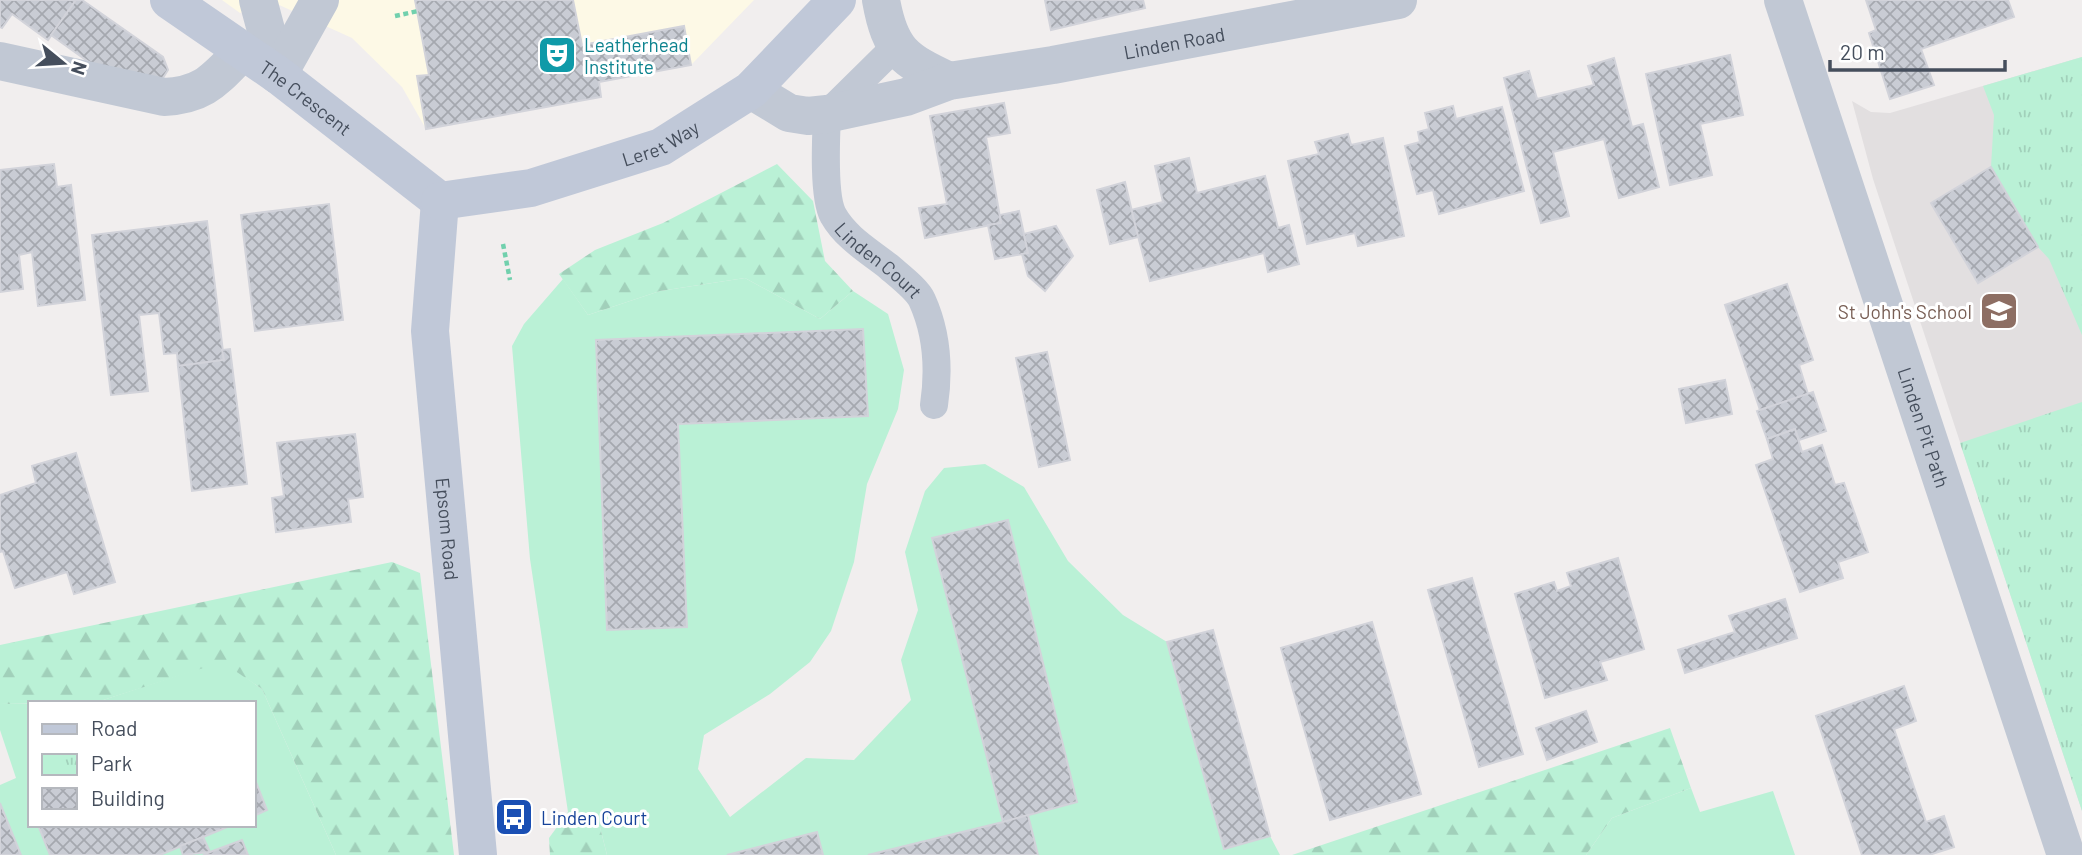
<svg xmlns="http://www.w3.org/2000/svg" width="2082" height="855" viewBox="0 0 2082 855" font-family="Barlow,sans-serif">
<defs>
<pattern id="forest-firs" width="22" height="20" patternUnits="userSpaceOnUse" patternTransform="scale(1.75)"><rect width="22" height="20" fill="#baf1d6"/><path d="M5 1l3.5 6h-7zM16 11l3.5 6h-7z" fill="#a1d0ba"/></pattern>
<pattern id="park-tufts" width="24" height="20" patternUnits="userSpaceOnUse" patternTransform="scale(1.75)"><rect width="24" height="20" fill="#baf1d6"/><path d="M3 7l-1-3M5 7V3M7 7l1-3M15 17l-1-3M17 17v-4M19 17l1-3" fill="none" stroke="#a1d0ba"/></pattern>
<pattern id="building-cross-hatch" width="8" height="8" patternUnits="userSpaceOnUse" patternTransform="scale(1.75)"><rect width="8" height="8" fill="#c9ccd4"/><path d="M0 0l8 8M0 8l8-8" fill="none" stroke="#a5a8af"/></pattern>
</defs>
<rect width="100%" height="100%" fill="#f1eeee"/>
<path fill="#fdf9e6" d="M222 0H754L691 65 599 82 601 97 426 129 402 87 352 38 277 4 240 13Z"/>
<path fill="#e2dfe0" d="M2082 57V811L1873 179 1852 101 1871 112 1890 113Z"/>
<g fill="#baf1d6">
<path d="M745 278 820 319 853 291 888 314 904 370 898 409 867 484 854 562 831 631 810 662 770 694 704 735 698 769 730 817 806 758 854 760 911 700 901 660 918 610 905 552 925 491 944 468 985 464 1024 487 1068 561 1123 615 1167 642 1224 848 1270 836 1280 855H607L600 827 568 812 530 559 512 346 524 324 563 279 588 315 660 291Z"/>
<path d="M222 661 262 689 336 855H0V785L16 778 0 730V704H30V825H254V703H94Z"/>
<path d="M1691 788 1700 812 1773 791 1795 855H1586L1612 818Z"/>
</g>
<g fill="url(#forest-firs)">
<path d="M777 164 813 201 825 261 853 291 820 319 745 278 660 291 588 315 559 274 595 250 663 223Z"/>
<path d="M392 562 420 573 454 855H336L262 689 222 662 94 703 0 704V645Z"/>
<path d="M1670 728 1691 788 1612 818 1586 855H1292Z"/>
<path d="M568 812 600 827 607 855H550L549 838Z"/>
</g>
<g fill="url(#park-tufts)">
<path d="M2082 57V335L2049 259 2038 247 1991 167 1994 115 1983 86Z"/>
<path d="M2082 402V811L1960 443Z"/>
</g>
<g fill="url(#building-cross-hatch)" stroke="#d2d3da" stroke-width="2">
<path d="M0 0H76L48 40 12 14 2 28 0 27Z"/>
<path d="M76 0H82L163 57 168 70 159 84 100 70 51 35Z"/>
<path d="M415 0H573L582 45 684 26 691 65 599 82 601 97 426 129 417 76 429 75Z"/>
<path d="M1045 0H1143L1145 8 1051 30Z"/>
<path d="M1866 0H2008L2014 17 1921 49 1934 85 1890 99 1869 33 1876 30Z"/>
<path d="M1730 55 1743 115 1700 124 1712 175 1670 185 1646 74Z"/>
<path d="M1614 58 1632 127 1643 124 1659 187 1619 198 1604 139 1553 152 1569 216 1541 223 1504 78 1529 71 1537 99 1594 85 1588 66Z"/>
<path d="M1004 103 1010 133 986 137 1001 223 925 238 919 208 947 204 930 116Z"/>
<path d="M1453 106 1456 119 1502 107 1524 191 1439 214 1433 190 1417 194 1405 146 1420 142 1418 132 1429 129 1425 113Z"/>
<path d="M1348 134 1351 145 1383 138 1404 236 1358 246 1355 233 1307 244 1288 161 1319 154 1315 142Z"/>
<path d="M1189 158 1197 193 1265 176 1278 228 1289 225 1299 264 1268 272 1264 253 1150 281 1131 210 1163 202 1155 166Z"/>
<path d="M54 164 57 187 71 185 85 300 38 306 32 252 19 255 23 289 0 292V170Z"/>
<path d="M1991 167 2038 247 1978 283 1931 203Z"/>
<path d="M1125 182 1138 237 1110 244 1097 190Z"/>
<path d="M329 204 343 320 255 331 241 215Z"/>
<path d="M1019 211 1028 253 995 259 988 225 1001 223 1000 215Z"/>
<path d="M207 221 224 360 178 366 177 353 164 354 159 313 139 315 148 391 111 395 92 235Z"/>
<path d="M1056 226 1073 256 1045 291 1028 276 1022 254 1028 253 1024 234Z"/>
<path d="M1787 284 1813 360 1799 365 1808 394 1760 410 1725 305Z"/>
<path d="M863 329 868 416 678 424 687 627 607 630 596 340Z"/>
<path d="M230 349 247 484 192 491 178 366 224 360 222 350Z"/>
<path d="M1047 352 1070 460 1039 467 1016 358Z"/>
<path d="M1725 380 1732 414 1686 423 1679 389Z"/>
<path d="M1813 392 1826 431 1799 440 1795 429 1767 439 1757 411Z"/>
<path d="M1795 429 1802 452 1822 445 1835 485 1844 483 1868 552 1838 562 1843 578 1800 592 1756 465 1773 459 1767 439Z"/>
<path d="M355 434 363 497 348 499 351 522 276 532 272 498 284 496 277 443Z"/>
<path d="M76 453 115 582 74 594 67 572 15 588 3 551 0 552V495L36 483 32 466Z"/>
<path d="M1008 520 1077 802 1003 822 932 538Z"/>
<path d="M1618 558 1644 649 1600 662 1607 680 1545 698 1515 594 1554 582 1557 591 1571 586 1567 573Z"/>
<path d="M1472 578 1523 754 1479 767 1428 590Z"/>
<path d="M1785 599 1797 638 1685 673 1678 650 1735 632 1729 616Z"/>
<path d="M1372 622 1421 794 1330 820 1281 648Z"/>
<path d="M1213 630 1270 836 1224 849 1167 642Z"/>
<path d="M1904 686 1916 721 1894 729 1926 822 1944 816 1954 847 1929 855H1862L1816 716Z"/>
<path d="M1586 711 1597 742 1547 760 1536 728Z"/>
<path d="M254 777 267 810 254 816Z"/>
<path d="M0 803 21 855H0Z"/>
<path d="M1028 815 1038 855H868L1003 822Z"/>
<path d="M38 825H232L160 855H50Z"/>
<path d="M817 832 823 855H727Z"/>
<path d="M203 837 210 852 183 855 180 846Z"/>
<path d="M242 840 248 855H203L210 852Z"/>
</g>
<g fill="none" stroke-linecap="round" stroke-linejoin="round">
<g stroke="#71d0ad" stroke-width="4.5" stroke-dasharray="5 3.5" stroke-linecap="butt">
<path d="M395 16 418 11"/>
<path d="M503 244 510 280"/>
</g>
<path stroke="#c1c8d4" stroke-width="28" id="s1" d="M895 47 827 114C826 137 823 196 833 215 846 238 869 251 888 266 898 275 917 289 922 300 937 333 939 371 934 405"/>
<g stroke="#c1c8d4" stroke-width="38">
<path d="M258 0 278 75"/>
<path d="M881 0C890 51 904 60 949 81"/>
<path id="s2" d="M1783 0 2066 855"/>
<path d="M0 61 164 97C205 95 215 79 243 51"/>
<path d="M278 75 320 0"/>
<path id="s3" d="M751 90 789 113 808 116 827 114 906 97 949 81 1053 65 1398 0"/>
</g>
<g stroke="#c0c8d8" stroke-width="38">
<path id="s4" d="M169 0 278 75 440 201"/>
<path id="s5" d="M440 201 430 331 478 855"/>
<path id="s6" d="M440 201 531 188 661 147 751 90 837 0"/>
</g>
</g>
<defs>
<symbol id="theatre-square" viewBox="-11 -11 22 22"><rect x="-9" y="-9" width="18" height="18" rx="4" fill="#0f9aa8" stroke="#fff"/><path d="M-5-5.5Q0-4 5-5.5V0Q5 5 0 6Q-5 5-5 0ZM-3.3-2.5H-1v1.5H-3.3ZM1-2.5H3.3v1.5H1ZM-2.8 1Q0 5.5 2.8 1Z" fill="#fff"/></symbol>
<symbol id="school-square" viewBox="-11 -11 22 22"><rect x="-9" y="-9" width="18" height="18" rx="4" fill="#8d6e63" stroke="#fff"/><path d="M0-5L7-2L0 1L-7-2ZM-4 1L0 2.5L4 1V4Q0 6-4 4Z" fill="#fff"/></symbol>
<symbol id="bus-square" viewBox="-11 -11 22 22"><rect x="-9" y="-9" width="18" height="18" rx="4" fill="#1a4fb4" stroke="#fff"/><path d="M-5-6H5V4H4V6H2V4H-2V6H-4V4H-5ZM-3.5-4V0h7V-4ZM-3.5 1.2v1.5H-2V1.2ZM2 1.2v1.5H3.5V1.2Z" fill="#fff"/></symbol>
</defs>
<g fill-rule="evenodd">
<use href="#theatre-square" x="535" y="33" width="44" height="44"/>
<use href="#school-square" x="1977" y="289" width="44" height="44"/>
<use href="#bus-square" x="492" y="795" width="44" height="44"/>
</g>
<g text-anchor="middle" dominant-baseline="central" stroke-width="6" stroke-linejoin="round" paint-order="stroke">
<g font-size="19" fill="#454e5c" stroke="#fff">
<text stroke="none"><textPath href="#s3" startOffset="438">Linden Road</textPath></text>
<text stroke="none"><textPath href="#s4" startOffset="168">The Crescent</textPath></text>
<text stroke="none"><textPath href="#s6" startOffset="229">Leret Way</textPath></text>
<text stroke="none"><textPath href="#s1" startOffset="262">Linden Court</textPath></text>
<text stroke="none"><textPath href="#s2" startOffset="450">Linden Pit Path</textPath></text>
<text stroke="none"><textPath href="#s5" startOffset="329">Epsom Road</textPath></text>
</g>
<g font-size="19" fill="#0d838f" stroke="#fff" text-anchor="start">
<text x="584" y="44">Leatherhead<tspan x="584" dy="22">Institute</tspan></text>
</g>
<g font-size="19" fill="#785e54" stroke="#fff" text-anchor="end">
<text x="1972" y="311">St John's School</text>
</g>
<g font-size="19" fill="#164399" stroke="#fff" text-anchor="start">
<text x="541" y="817">Linden Court</text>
</g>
</g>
<rect x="28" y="701" width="228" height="126" fill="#ffffff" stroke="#b5b8be" stroke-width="2"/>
<rect x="42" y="724" width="35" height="10" fill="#c0c8d8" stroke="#b5b8be" stroke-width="2"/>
<text x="91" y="736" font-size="21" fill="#454e5c">Road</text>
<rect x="42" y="754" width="35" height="21" fill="url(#park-tufts)" stroke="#b5b8be" stroke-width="2"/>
<text x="91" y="771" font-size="21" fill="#454e5c">Park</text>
<rect x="42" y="788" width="35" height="21" fill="url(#building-cross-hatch)" stroke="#b5b8be" stroke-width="2"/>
<text x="91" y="806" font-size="21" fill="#454e5c">Building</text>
<g transform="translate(63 63) rotate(108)" stroke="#ffffff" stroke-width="5" paint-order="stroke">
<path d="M0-5L12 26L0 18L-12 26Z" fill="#454e5c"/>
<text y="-10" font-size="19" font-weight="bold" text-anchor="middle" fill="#454e5c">N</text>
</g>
<path d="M1830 60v10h175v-10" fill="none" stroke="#454e5c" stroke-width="3.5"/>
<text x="1840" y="60" font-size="21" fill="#454e5c" stroke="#ffffff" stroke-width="5" paint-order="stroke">20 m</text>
</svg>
